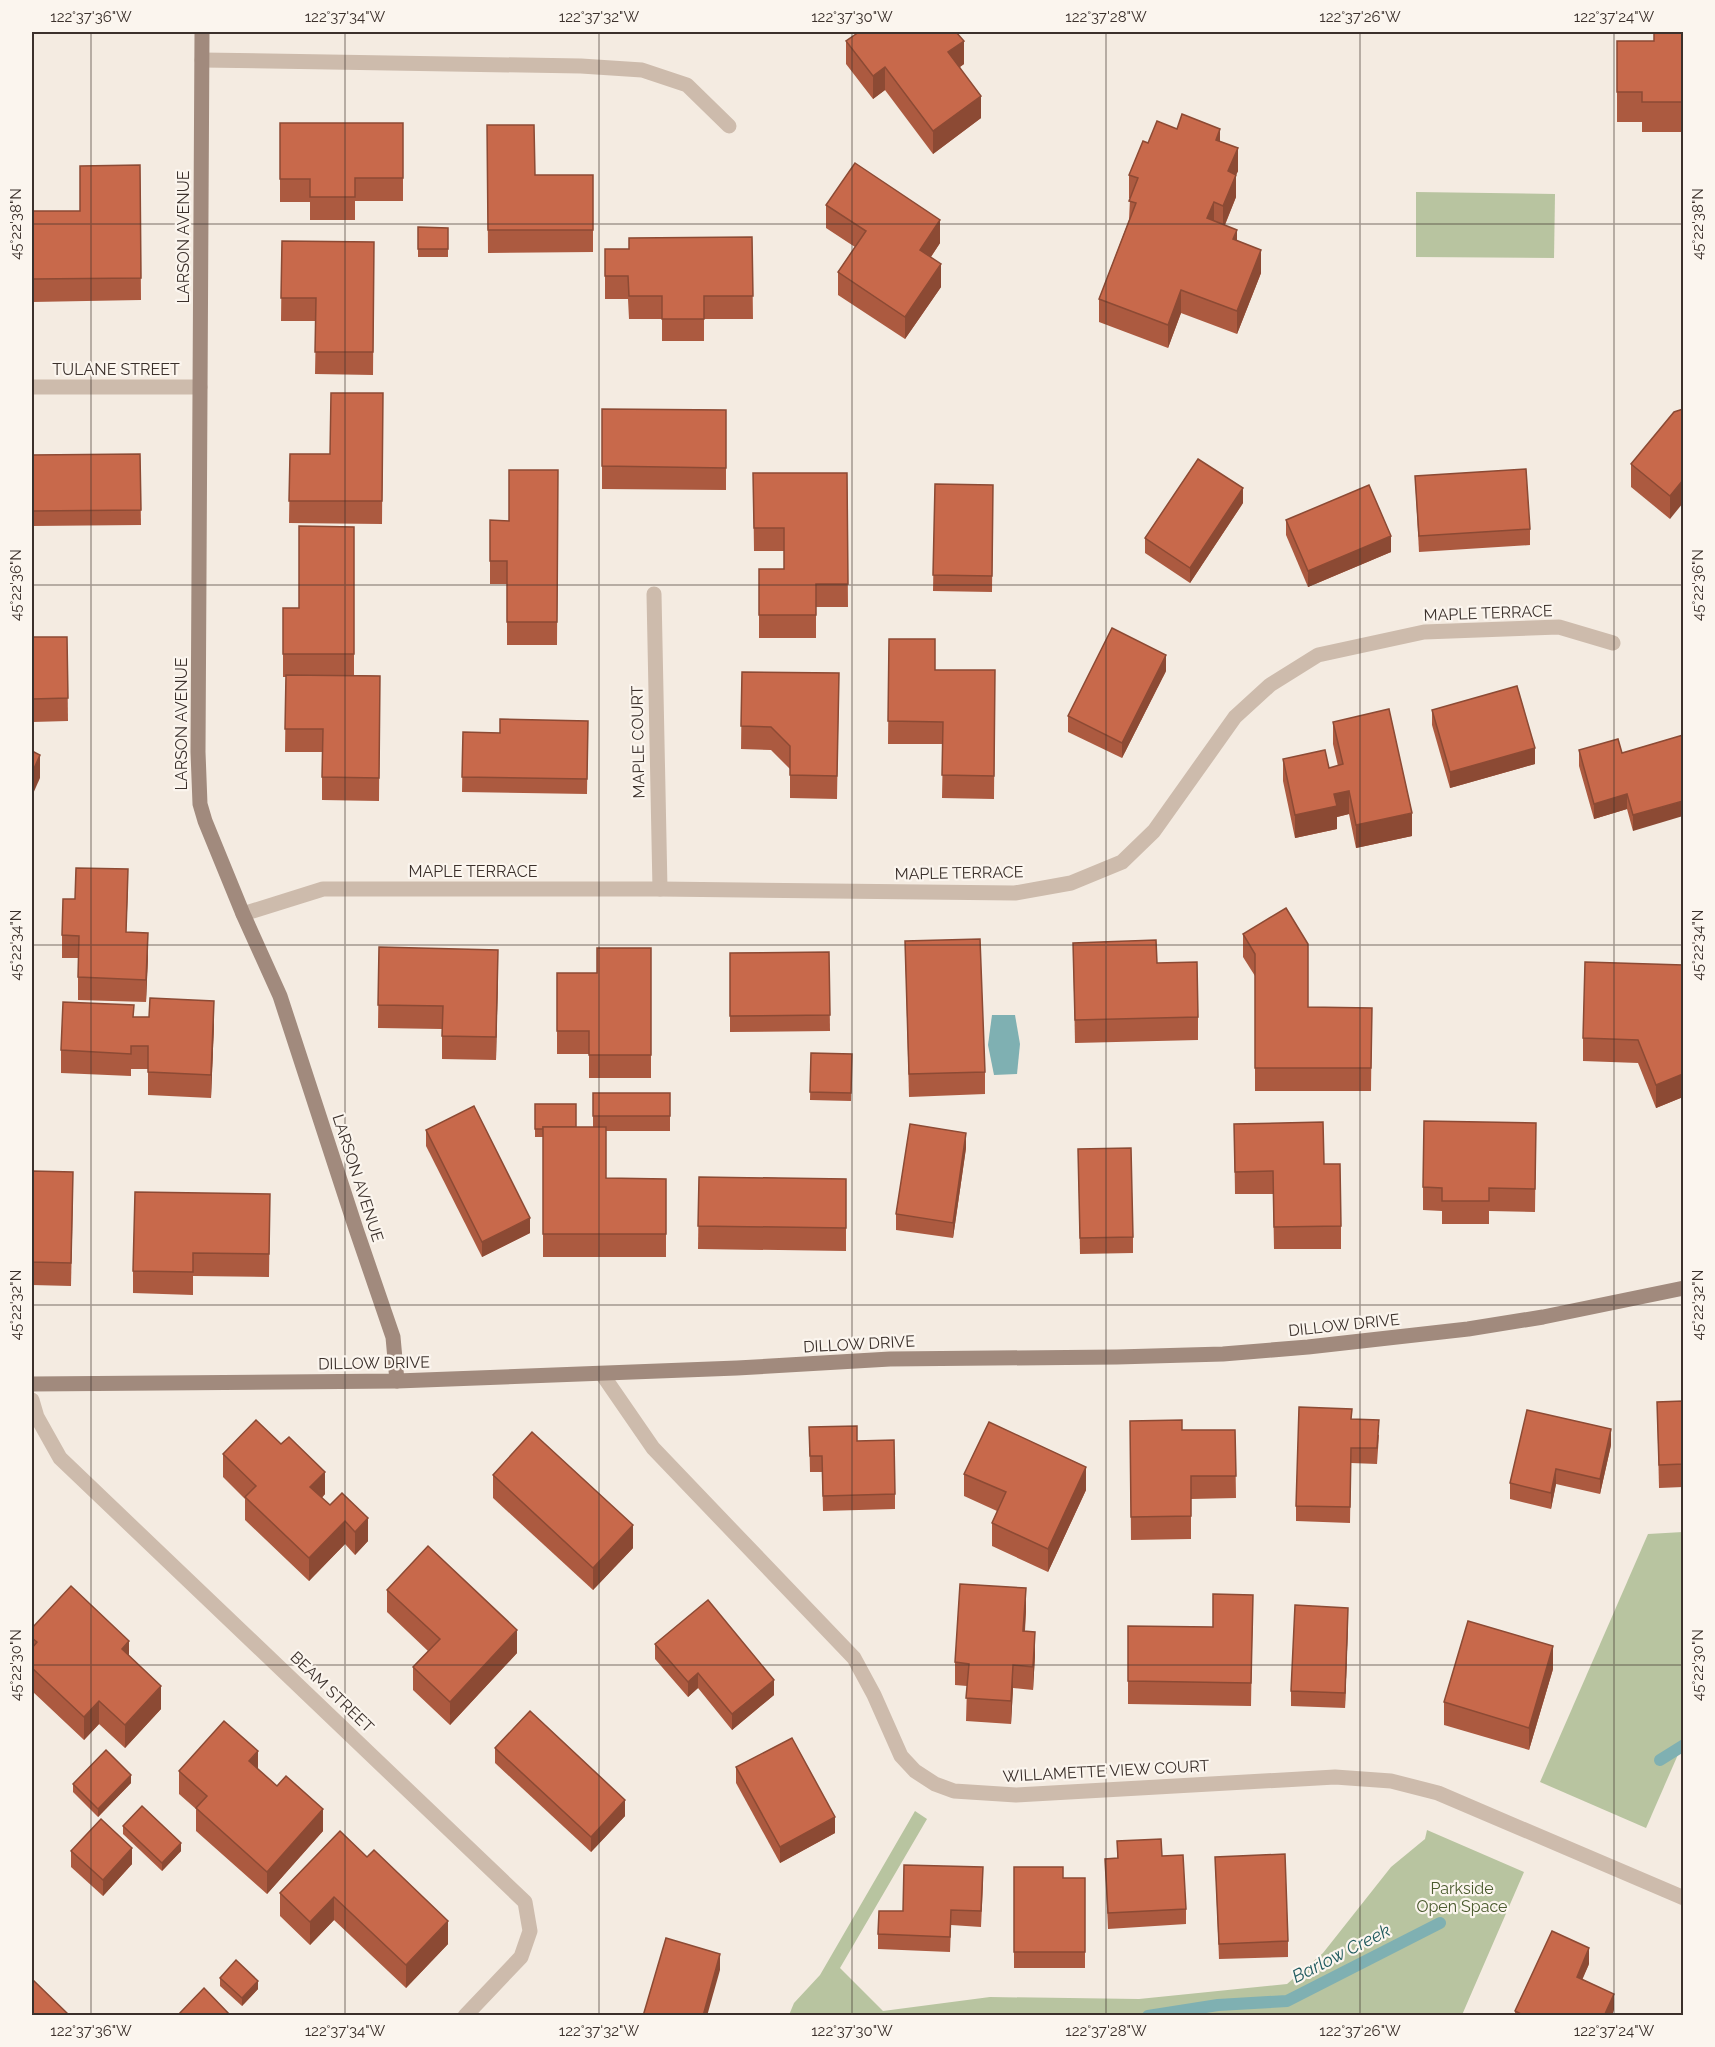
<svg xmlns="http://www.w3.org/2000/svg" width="1715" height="2047" viewBox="0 0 1715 2047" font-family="Raleway,sans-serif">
<rect width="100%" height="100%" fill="#f4ebe1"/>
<g fill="#b8c4a0">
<path d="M1416 192 1555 194 1554 258 1416 257Z"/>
<path d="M1683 1532V1743L1646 1828 1540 1782 1648 1534Z"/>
<path d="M915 1811 927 1819 840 1968 883 2011 990 1997 1139 1999 1287 1984 1323 1953 1391 1867 1425 1839 1427 1830 1524 1872 1462 2015H789L794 2003 820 1975Z"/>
</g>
<path fill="#7fb0b2" d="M992 1015H1015L1020 1044 1017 1074 994 1075 988 1045Z"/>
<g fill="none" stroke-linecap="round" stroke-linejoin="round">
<g stroke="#7fb0b2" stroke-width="12">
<path d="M1660 1760 1684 1745"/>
<path d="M1148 2016 1218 2005 1287 2001 1440 1923"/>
</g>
<g stroke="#cdbbac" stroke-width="15">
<path d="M202 60 581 66 642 70 687 85 729 126"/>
<path d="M32 387H200"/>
<path d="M654 594 660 889"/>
<path d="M243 914 323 889H660L1015 893 1071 883 1122 862 1154 831 1235 717 1270 685 1318 655 1424 632 1559 627 1613 643"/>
<path d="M602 1374 653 1448 854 1658 874 1695 901 1756 915 1771 935 1784 954 1791 1016 1795 1335 1777 1391 1781 1438 1793 1684 1898"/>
<path d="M32 1400 37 1417 60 1458 525 1902 530 1931 521 1957 465 2016"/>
</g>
<g stroke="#a18a7d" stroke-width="15">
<path d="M202 32 198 752 200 804 205 821 243 914 280 996 356 1229 393 1337 397 1381"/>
<path d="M32 1384 397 1381 737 1368 890 1359 1117 1357 1223 1354 1308 1347 1468 1329 1543 1317 1684 1288"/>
</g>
</g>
<g fill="#ac5a40">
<path d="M1683 32V132H1642V122H1617V41H1654Z"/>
<path d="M846 41 964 64 960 67 981 118 933 154 885 90 873 99 846 64Z"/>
<path d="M280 123H403V201H355V220H310V202H280Z"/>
<path d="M487 125 535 175H593V252L488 253Z"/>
<path d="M1177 129 1220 141 1238 171 1236 175V197L1225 225 1261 273 1237 334 1181 313 1168 348 1099 322V299L1129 220 1130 198H1129V175L1148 143Z"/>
<path d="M140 165 141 300 32 302V211H80Z"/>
<path d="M826 205 940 243 931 257 941 287 905 339 838 295V272L855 247 826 228Z"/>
<path d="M418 227 448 228V257H418Z"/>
<path d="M752 237 753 319H704V341H662V319H629L628 299H605V249H629Z"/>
<path d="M282 241 374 242 373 375 315 374 316 321H281Z"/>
<path d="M383 393 382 524 289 523 290 454H330Z"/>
<path d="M602 409 726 410V490L602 489Z"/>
<path d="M1683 409 1670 519 1631 487V464Z"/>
<path d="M140 454 141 525 32 526V455Z"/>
<path d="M558 470 557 645H507V584H490V520L509 521Z"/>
<path d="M753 473H847L848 607H816V638H759V569H784V551H754Z"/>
<path d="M1415 476 1530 529V545L1419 552Z"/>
<path d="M935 484 993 485 992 592 933 591Z"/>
<path d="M1243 503 1190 583 1145 553V538Z"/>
<path d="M1286 520 1391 552 1308 587 1286 535Z"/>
<path d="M354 527V675L380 676 379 801 322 800V752H285L286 677H283V608H299Z"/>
<path d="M32 637H67L68 721 32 722Z"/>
<path d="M889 639 935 670H995L994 799 942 798 943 744H888Z"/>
<path d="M1166 671 1122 758 1068 732V716Z"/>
<path d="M742 672 839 673 837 799 790 798V769L771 750 741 749Z"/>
<path d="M1432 710 1535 764 1450 788 1432 725Z"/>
<path d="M588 721 587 794 462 792 463 732 500 733Z"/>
<path d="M1333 722 1412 836 1356 848 1349 814 1337 817V829L1295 838 1283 781V759L1329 768 1338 766 1333 744Z"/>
<path d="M1683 735 1633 831 1627 809 1594 819 1579 766V750L1622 753Z"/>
<path d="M128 892 126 932 148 956 146 1002 78 1000V958H62V935L75 899Z"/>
<path d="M1243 934 1308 1007 1372 1008 1371 1091H1255V976L1243 957Z"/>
<path d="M905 941 985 1072V1094L909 1097Z"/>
<path d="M1073 943 1157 963 1198 1017V1040L1075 1043Z"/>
<path d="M379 947 498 973 496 1060 442 1059V1029L378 1028Z"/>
<path d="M651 948V1078H589V1054H557V973H597Z"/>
<path d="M829 952 830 1031 730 1032V953Z"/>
<path d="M1683 965V1097L1656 1108 1638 1063 1583 1061V1038Z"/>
<path d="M134 1017 214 1024 211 1098 148 1095V1069H131V1076L61 1073V1050Z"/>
<path d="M811 1053 852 1054 851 1101 810 1100Z"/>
<path d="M593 1093H670V1131H606V1178L666 1179V1257H543V1137H535V1104L576 1127H593Z"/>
<path d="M1536 1123 1535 1212 1489 1211V1224H1442V1211L1423 1210V1187Z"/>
<path d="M1234 1124 1324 1164 1341 1226V1249H1274L1273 1194H1235Z"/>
<path d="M426 1130 530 1233 482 1257 426 1146Z"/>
<path d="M966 1148 953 1238 896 1230V1214Z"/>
<path d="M1078 1149 1133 1237V1253L1080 1254Z"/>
<path d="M32 1171 73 1195 71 1286 32 1285Z"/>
<path d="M699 1177 846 1179V1251L698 1249Z"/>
<path d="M270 1194 269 1277 193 1276V1295L133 1293V1271Z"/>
<path d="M1683 1401V1487L1659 1488 1657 1402Z"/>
<path d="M1352 1419 1379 1435 1377 1464 1351 1463 1350 1523 1296 1521V1506Z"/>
<path d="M1130 1421 1182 1430H1235L1236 1498 1191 1499V1539L1131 1540Z"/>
<path d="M809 1427 857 1441 895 1494V1509L823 1511 822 1472H810Z"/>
<path d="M1611 1445 1600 1494 1556 1484 1551 1509 1510 1499V1483Z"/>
<path d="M223 1454 325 1494 322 1498 368 1541 355 1555 345 1544 309 1581 245 1520V1499L223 1477Z"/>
<path d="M964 1474 1086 1490 1048 1572 992 1546V1523L997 1511 964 1496Z"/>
<path d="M493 1475 633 1548 593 1590 493 1498Z"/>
<path d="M387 1590 517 1653 450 1725 413 1690V1667L428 1651 387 1612Z"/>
<path d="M1253 1595 1251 1706 1128 1704V1626L1213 1627Z"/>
<path d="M1026 1610 1025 1631 1035 1655 1033 1690 1013 1688 1011 1724 966 1721 967 1686 955 1685V1662Z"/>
<path d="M1348 1623 1345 1708 1291 1706V1691Z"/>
<path d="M32 1628 129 1656 161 1709 125 1748 99 1724 84 1740 32 1691Z"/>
<path d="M655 1644 774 1695 732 1730 698 1688 688 1697 655 1659Z"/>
<path d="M1553 1669 1529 1750 1444 1725V1702Z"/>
<path d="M495 1748 625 1816 591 1852 495 1763Z"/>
<path d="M736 1767 835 1833 780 1863 736 1783Z"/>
<path d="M258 1769 323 1831 267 1894 196 1831V1809L179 1794V1771Z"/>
<path d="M131 1783 98 1817 73 1792V1784Z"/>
<path d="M123 1826 181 1851 162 1871 123 1834Z"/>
<path d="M340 1831 448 1944 406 1988 334 1920 310 1945 280 1916V1893Z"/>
<path d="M1117 1841 1186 1909V1924L1108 1929 1105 1859 1117 1858Z"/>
<path d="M71 1851 132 1864 103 1896 71 1867Z"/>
<path d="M1215 1857 1288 1941V1957L1219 1959Z"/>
<path d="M1014 1867 1063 1878H1085V1968H1014Z"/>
<path d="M983 1883 981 1927 951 1925 950 1952 878 1949V1934L903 1911Z"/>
<path d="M1589 1964 1582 1979 1614 2009 1612 2016H1515V2011Z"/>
<path d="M220 1978 258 1989 242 2006 220 1986Z"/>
</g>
<g fill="#8c4a34">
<path d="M964 41V64L948 75V52Z"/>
<path d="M885 67V90L873 99V76Z"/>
<path d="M981 96V118L933 154V131Z"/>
<path d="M1220 129V151L1216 140Z"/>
<path d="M1238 148V171L1236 175V197L1223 229V206L1228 171Z"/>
<path d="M1214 202V225L1207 218Z"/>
<path d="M940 220V243L920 273V250Z"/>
<path d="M1237 230V252L1233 239Z"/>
<path d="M1261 250V273L1237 334V311Z"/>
<path d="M941 264V287L905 339V317Z"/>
<path d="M1181 290V313L1168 348V325Z"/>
<path d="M1683 480V503L1670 519V496Z"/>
<path d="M1243 488V503L1190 583V568Z"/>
<path d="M1391 536V552L1308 587V571Z"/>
<path d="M1166 655V671L1122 758V743Z"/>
<path d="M1535 748V764L1450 788V772Z"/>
<path d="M40 755V778L32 796V773Z"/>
<path d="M1349 791V814L1337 817V829L1295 838V815L1334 794Z"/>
<path d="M1627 794V809L1594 819V804Z"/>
<path d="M1683 801V816L1633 831V815Z"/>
<path d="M1412 813V836L1356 848V825Z"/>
<path d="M148 933V956L146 1002V980Z"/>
<path d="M498 950V973L496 1060V1037Z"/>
<path d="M214 1001V1024L211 1098V1075Z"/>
<path d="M1683 1074V1097L1656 1108V1085Z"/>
<path d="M966 1133V1148L953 1238V1223Z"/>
<path d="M530 1218V1233L482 1257V1242Z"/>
<path d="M1611 1429V1445L1600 1494V1479Z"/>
<path d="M1086 1467V1490L1048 1572V1549Z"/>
<path d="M1556 1469V1484L1551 1509V1493Z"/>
<path d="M325 1472V1494L310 1509V1487Z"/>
<path d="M368 1518V1541L355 1555V1532Z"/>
<path d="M345 1521V1544L309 1581V1558Z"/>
<path d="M633 1525V1548L593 1590V1568Z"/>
<path d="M1026 1588V1610L1023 1654V1631Z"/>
<path d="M1348 1608V1623L1345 1708V1693Z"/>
<path d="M517 1630V1653L450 1725V1702Z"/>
<path d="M1035 1632V1655L1033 1690V1667Z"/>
<path d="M129 1641V1664L122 1649Z"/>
<path d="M1553 1646V1669L1529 1750V1728Z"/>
<path d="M1013 1665V1688L1011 1724V1701Z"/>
<path d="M698 1673V1688L688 1697V1682Z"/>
<path d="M774 1680V1695L732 1730V1714Z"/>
<path d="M161 1686V1709L125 1748V1725Z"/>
<path d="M99 1701V1724L84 1740V1717Z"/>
<path d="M258 1751V1774L249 1761Z"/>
<path d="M131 1775V1783L98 1817V1809Z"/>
<path d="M625 1800V1816L591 1852V1837Z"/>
<path d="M323 1809V1831L267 1894V1872Z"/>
<path d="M835 1817V1833L780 1863V1847Z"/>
<path d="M181 1843V1851L162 1871V1863Z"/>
<path d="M132 1848V1864L103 1896V1880Z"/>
<path d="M334 1897V1920L310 1945V1922Z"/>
<path d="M448 1921V1944L406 1988V1965Z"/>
<path d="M1589 1948V1964L1577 1992V1977Z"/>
<path d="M720 1954V1970L707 2016H703Z"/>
<path d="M258 1981V1989L242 2006V1998Z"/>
<path d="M1614 1994V2009L1612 2016H1604Z"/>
</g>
<g fill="#c8694b" stroke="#8c4a34" stroke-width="1.5">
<path d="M859 32H956L964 41 948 52 981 96 933 131 885 67 873 76 846 41Z"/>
<path d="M1654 32H1683V102H1642V92H1617V41H1654Z"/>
<path d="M1182 114 1220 129 1216 140 1238 148 1228 171 1236 175 1223 206 1214 202 1207 218 1237 230 1233 239 1261 250 1237 311 1181 290 1168 325 1099 299 1136 203 1129 201 1138 178 1129 175 1143 141 1148 143 1157 121 1177 129Z"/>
<path d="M280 123H403V178H355V197H310V179H280Z"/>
<path d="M487 125H534L535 175H593V230H488Z"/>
<path d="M855 163 940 220 920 250 941 264 905 317 838 272 866 231 826 205Z"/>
<path d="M140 165 141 278 32 279V211H80V166Z"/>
<path d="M418 227 448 228V249H418Z"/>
<path d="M752 237 753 296H704V319H662V296H629L628 276H605V249H629V238Z"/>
<path d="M282 241 374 242 373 352H315L316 298H281Z"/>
<path d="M331 393H383L382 501H289L290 454H330Z"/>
<path d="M602 409 726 410V468L602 466Z"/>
<path d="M1683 409V480L1670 496 1631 464 1674 412Z"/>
<path d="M140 454 141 510 32 511V455Z"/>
<path d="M1198 459 1243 488 1190 568 1145 538Z"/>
<path d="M1526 469 1530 529 1419 536 1415 476Z"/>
<path d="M509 470H558L557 622H507V561H490V520L509 521Z"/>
<path d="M753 473H847L848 584H816V615H759V569H784V528H754Z"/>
<path d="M935 484 993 485 992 576 933 575Z"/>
<path d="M1369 485 1391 536 1308 571 1286 520Z"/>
<path d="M299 526 354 527V654H283V608H299Z"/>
<path d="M1112 628 1166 655 1122 743 1068 716Z"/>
<path d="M32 637H67L68 698 32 699Z"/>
<path d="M889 639H935V670H995L994 776 942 775 943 722 888 721Z"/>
<path d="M742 672 839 673 837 776 790 775V746L771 727 741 726Z"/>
<path d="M286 675 380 676 379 778 322 777 323 729H285Z"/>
<path d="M1517 686 1535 748 1450 772 1432 710Z"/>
<path d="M1389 709 1412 813 1356 825 1349 791 1334 794 1337 806 1295 815 1283 759 1325 750 1329 768 1343 764 1333 722Z"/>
<path d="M500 719 588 721 587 779 462 777 463 732 500 733Z"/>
<path d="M1683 735V801L1633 815 1627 794 1594 804 1579 750 1618 739 1622 753Z"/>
<path d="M32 751 40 755 32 773Z"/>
<path d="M76 868 128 869 126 932 148 933 146 980 78 977 79 936 62 935 63 899H75Z"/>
<path d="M1286 908 1308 944V1007L1372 1008 1371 1068H1255V954L1243 934Z"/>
<path d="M980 939 985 1072 909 1074 905 941Z"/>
<path d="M1156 940 1157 963 1197 962 1198 1017 1075 1020 1073 943Z"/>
<path d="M379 947 498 950 496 1037 442 1036 443 1006 378 1005Z"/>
<path d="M597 948H651V1055H589V1031H557V973H597Z"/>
<path d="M829 952 830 1015 730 1016V953Z"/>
<path d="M1585 962 1683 965V1074L1656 1085 1638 1040 1583 1038Z"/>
<path d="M150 998 214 1001 211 1075 148 1072V1046H131V1054L61 1050 63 1002 134 1005 133 1017H149Z"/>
<path d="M811 1053 852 1054 851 1093 810 1092Z"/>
<rect x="593" y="1093" width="77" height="23"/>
<path d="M535 1104H576V1127H543V1129H535Z"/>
<path d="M474 1106 530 1218 482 1242 426 1130Z"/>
<path d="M1424 1121 1536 1123 1535 1189 1489 1188V1201H1442V1188L1423 1187Z"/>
<path d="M1323 1122 1324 1164H1340L1341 1226 1274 1227 1273 1171 1235 1172 1234 1124Z"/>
<path d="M910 1124 966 1133 953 1223 896 1214Z"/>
<path d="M543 1127H606V1178L666 1179V1234H543Z"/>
<path d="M1131 1148 1133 1237 1080 1238 1078 1149Z"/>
<path d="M32 1171 73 1172 71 1263 32 1262Z"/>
<path d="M699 1177 846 1179V1228L698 1226Z"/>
<path d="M135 1192 270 1194 269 1254 193 1253V1272L133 1271Z"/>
<path d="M1683 1401V1464L1659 1465 1657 1402Z"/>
<path d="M1299 1407 1352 1409 1351 1419 1379 1420 1377 1448H1351L1350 1507 1296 1506Z"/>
<path d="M1527 1410 1611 1429 1600 1479 1556 1469 1551 1493 1510 1483Z"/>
<path d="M256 1420 281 1444 289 1437 325 1472 310 1487 330 1505 342 1493 368 1518 355 1532 345 1521 309 1558 245 1497 256 1486 223 1454Z"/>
<path d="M1182 1420V1430H1235L1236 1476H1191V1516L1131 1517 1130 1421Z"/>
<path d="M989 1422 1086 1467 1048 1549 992 1523 1006 1492 964 1474Z"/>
<path d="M857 1426V1441L894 1440 895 1494 823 1496 822 1456H810L809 1427Z"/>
<path d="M532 1432 633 1525 593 1568 493 1475Z"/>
<path d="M428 1546 517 1630 450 1702 413 1667 440 1639 387 1590Z"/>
<path d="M960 1584 1026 1588 1023 1631 1035 1632 1033 1667 1013 1665 1011 1701 966 1698 969 1664 955 1662Z"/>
<path d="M71 1586 129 1641 122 1649 161 1686 125 1725 99 1701 84 1717 32 1668V1648L37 1642 32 1638V1628Z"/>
<path d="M1213 1594 1253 1595 1251 1683 1128 1681V1626L1213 1627Z"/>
<path d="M708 1600 774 1680 732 1714 698 1673 688 1682 655 1644Z"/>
<path d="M1295 1605 1348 1608 1345 1693 1291 1691Z"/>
<path d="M1468 1621 1553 1646 1529 1728 1444 1702Z"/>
<path d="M530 1711 625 1800 591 1837 495 1748Z"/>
<path d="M224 1721 258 1751 249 1761 277 1786 286 1776 323 1809 267 1872 196 1808 207 1796 179 1771Z"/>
<path d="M792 1738 835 1817 780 1847 736 1767Z"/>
<path d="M106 1750 131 1775 98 1809 73 1784Z"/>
<path d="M142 1806 181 1843 162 1863 123 1826Z"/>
<path d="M101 1819 132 1848 103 1880 71 1851Z"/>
<path d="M340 1831 367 1857 374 1850 448 1921 406 1965 334 1897 310 1922 280 1893Z"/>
<path d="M1161 1839 1162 1856 1183 1855 1186 1909 1108 1913 1105 1859 1118 1858 1117 1841Z"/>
<path d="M1285 1854 1288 1941 1219 1944 1215 1857Z"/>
<path d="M904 1865 983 1867 981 1911 951 1910 950 1937 878 1934 879 1911H903Z"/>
<path d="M1014 1867H1063V1878H1085V1952H1014Z"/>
<path d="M1552 1931 1589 1948 1577 1977 1614 1994 1604 2016H1525L1515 2011Z"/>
<path d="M666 1938 720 1954 703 2016H643Z"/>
<path d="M236 1960 258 1981 242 1998 220 1978Z"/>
<path d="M32 1979 70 2016H32Z"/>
<path d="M204 1988 231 2016H177Z"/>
</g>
<path fill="none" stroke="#3b302b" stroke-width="1.5" stroke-opacity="0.45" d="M91 32V2016M345 32V2016M599 32V2016M852 32V2016M1106 32V2016M1360 32V2016M1614 32V2016M32 224H1684M32 585H1684M32 945H1684M32 1305H1684M32 1665H1684"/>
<g text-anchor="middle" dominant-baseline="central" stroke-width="4.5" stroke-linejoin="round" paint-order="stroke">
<g font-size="16" fill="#3b302b" stroke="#fbf5ee">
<text transform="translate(183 237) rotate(-90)">LARSON AVENUE</text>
<text x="116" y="369">TULANE STREET</text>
<text transform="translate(1488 613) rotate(-2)">MAPLE TERRACE</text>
<text transform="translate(181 724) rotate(-90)">LARSON AVENUE</text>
<text transform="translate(638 742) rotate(-91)">MAPLE COURT</text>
<text x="473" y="871">MAPLE TERRACE</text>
<text transform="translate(959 873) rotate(-1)">MAPLE TERRACE</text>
<text transform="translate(358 1178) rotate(72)">LARSON AVENUE</text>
<text transform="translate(1344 1325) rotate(-6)">DILLOW DRIVE</text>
<text transform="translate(859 1344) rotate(-3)">DILLOW DRIVE</text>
<text transform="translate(374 1363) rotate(-1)">DILLOW DRIVE</text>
<text transform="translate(332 1692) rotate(44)">BEAM STREET</text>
<text transform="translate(1106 1771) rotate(-3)">WILLAMETTE VIEW COURT</text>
</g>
<g font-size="16" fill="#4a5a2e" stroke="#fbf5ee">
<text x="1462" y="1888">Parkside<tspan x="1462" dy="18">Open Space</tspan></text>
</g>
<g font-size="18" font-style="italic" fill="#1f5a5e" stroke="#fbf5ee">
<text transform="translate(1341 1953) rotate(-27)">Barlow Creek</text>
</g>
</g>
<rect width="1715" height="2047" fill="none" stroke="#fbf5ee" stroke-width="66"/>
<rect x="33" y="33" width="1649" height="1981" fill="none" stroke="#3b302b" stroke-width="2"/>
<g font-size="15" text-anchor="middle" fill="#3b302b">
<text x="91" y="22">122°37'36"W</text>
<text x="345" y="22">122°37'34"W</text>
<text x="599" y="22">122°37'32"W</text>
<text x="852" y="22">122°37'30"W</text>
<text x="1106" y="22">122°37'28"W</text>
<text x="1360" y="22">122°37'26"W</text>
<text x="1614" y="22">122°37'24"W</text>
<text transform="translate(16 224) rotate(-90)" y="5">45°22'38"N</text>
<text transform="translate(1698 224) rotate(-90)" y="5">45°22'38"N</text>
<text transform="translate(16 585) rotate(-90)" y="5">45°22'36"N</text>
<text transform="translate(1698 585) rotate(-90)" y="5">45°22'36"N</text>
<text transform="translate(16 945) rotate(-90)" y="5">45°22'34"N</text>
<text transform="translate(1698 945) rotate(-90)" y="5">45°22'34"N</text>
<text transform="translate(16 1305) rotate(-90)" y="5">45°22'32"N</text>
<text transform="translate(1698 1305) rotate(-90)" y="5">45°22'32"N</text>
<text transform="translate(16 1665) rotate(-90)" y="5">45°22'30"N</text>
<text transform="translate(1698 1665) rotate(-90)" y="5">45°22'30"N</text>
<text x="91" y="2036">122°37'36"W</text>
<text x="345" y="2036">122°37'34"W</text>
<text x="599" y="2036">122°37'32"W</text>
<text x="852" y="2036">122°37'30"W</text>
<text x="1106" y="2036">122°37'28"W</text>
<text x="1360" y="2036">122°37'26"W</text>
<text x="1614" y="2036">122°37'24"W</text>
</g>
</svg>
